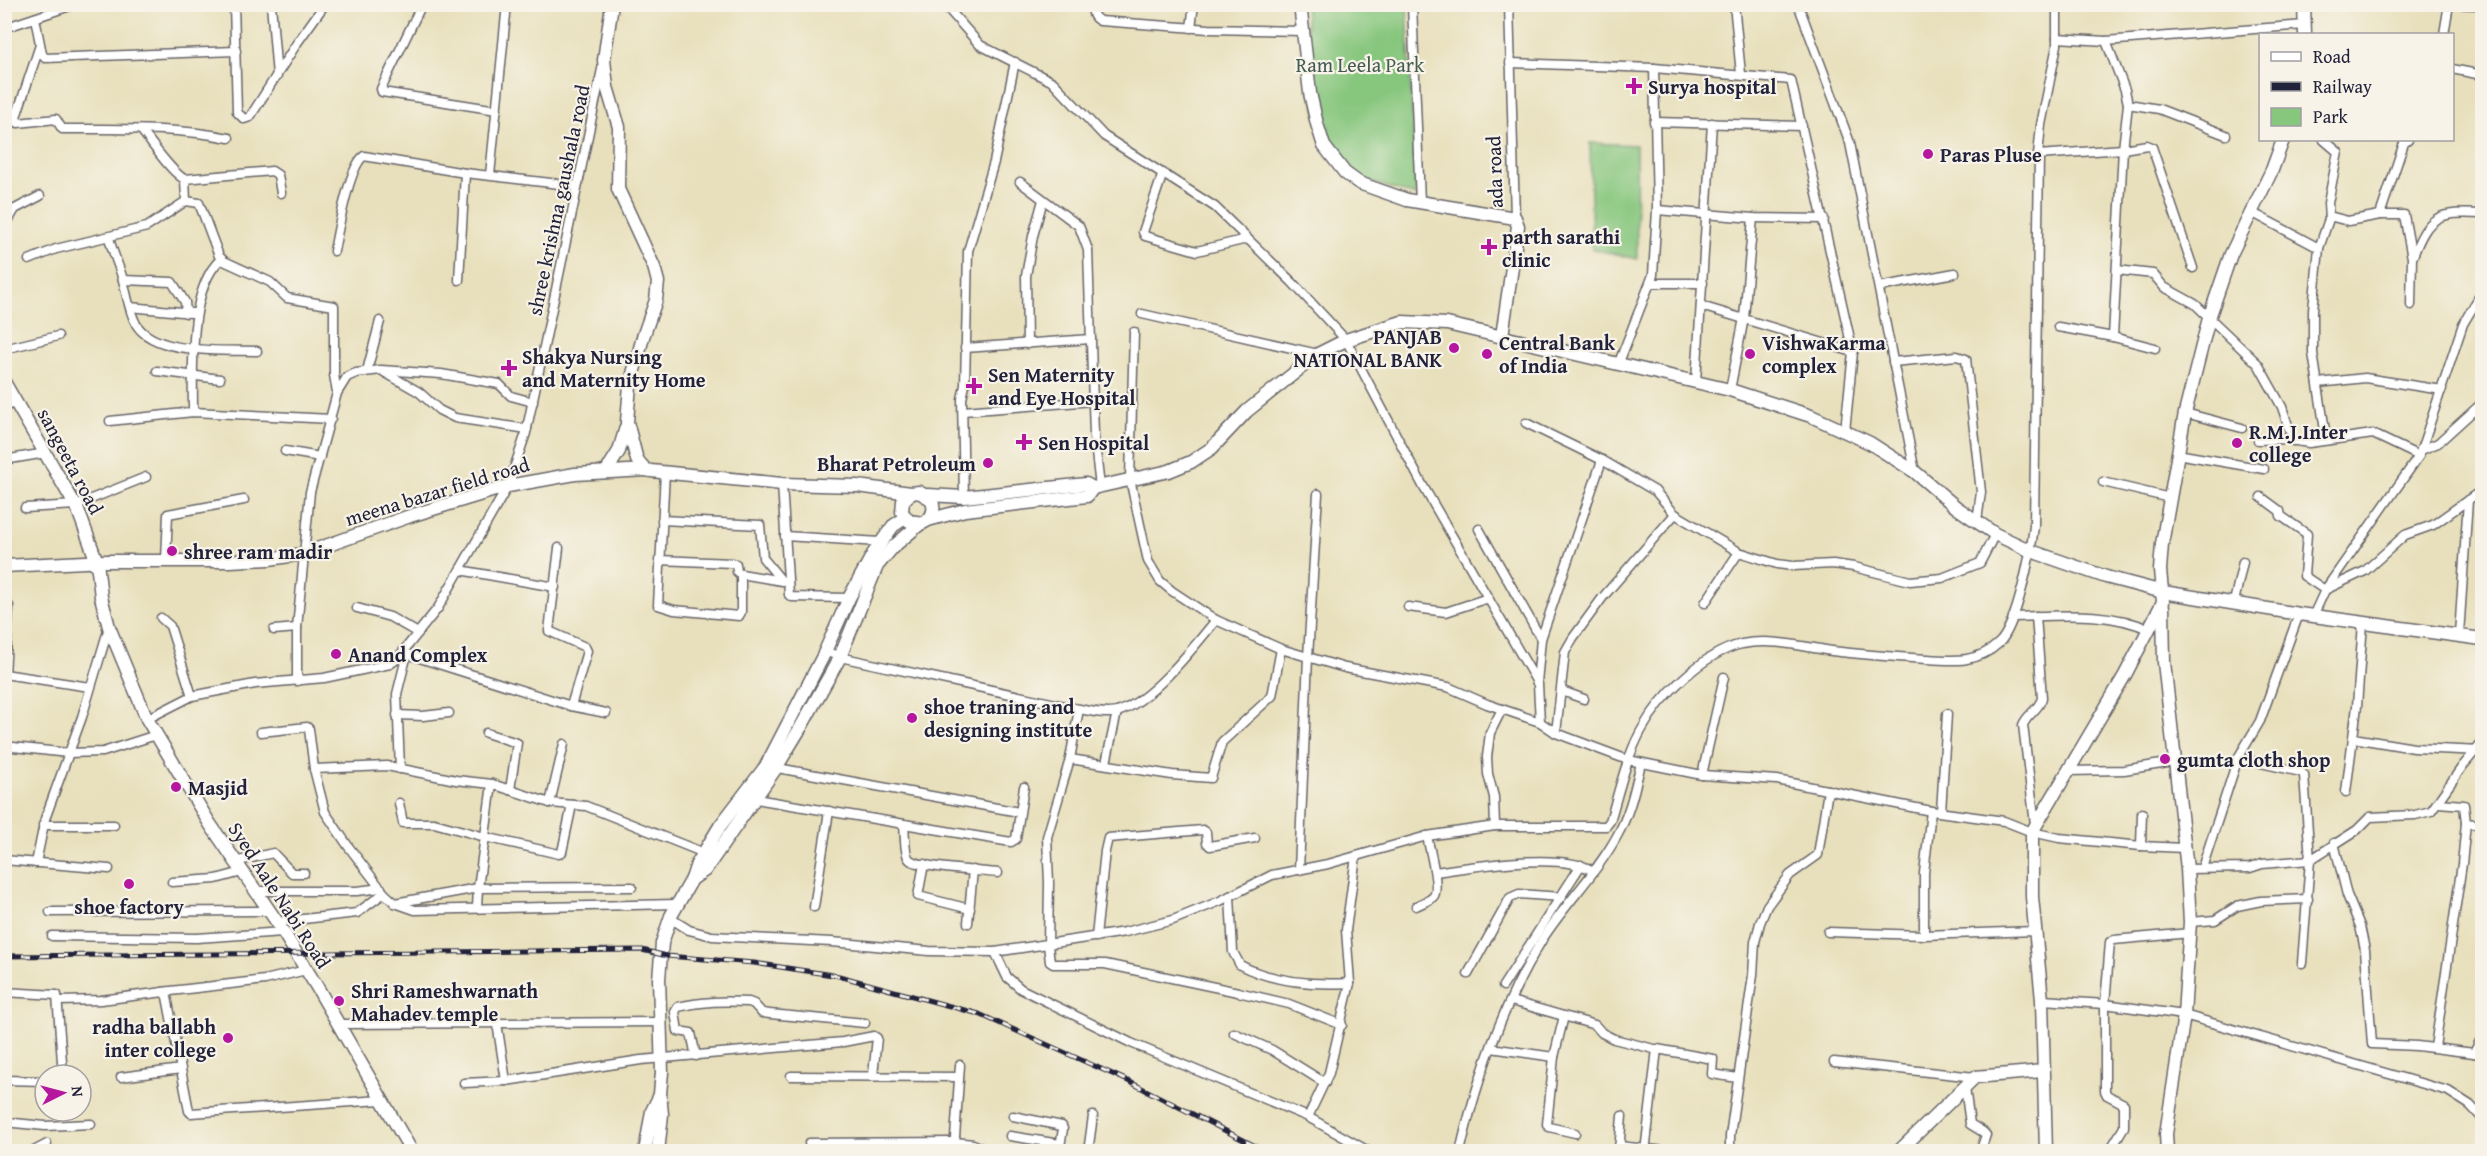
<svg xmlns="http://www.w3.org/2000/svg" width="2487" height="1156" viewBox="0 0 2487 1156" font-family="'Gentium Book Plus',serif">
<rect width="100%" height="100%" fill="#f7f3e8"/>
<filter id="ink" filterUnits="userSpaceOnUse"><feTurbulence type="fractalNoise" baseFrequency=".0167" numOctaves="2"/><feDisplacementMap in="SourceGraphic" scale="12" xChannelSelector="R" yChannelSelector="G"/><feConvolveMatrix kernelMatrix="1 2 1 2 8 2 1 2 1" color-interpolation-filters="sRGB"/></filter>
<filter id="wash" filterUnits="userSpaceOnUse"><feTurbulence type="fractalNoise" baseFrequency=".008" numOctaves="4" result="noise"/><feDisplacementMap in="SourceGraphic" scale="24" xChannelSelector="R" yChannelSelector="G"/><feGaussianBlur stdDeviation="1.35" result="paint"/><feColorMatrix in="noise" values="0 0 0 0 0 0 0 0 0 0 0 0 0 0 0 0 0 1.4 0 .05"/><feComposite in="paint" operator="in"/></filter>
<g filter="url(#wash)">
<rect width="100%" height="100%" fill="#e8e0bc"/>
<g fill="#86c67d" stroke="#54745c" stroke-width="1.5">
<path d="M1305 5H1407L1416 196 1352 176 1325 146 1312 94Z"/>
<path d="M1590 143 1636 145 1637 259 1592 249Z"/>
</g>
</g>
<g filter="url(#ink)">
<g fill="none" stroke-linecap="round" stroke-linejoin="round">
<defs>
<g id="street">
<path d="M234 4 237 112 244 119 250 117 297 43 325 4"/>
<path d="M271 4 277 76"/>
<path d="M422 4 381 89 382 92 497 110"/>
<path d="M944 4 980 45 1053 82 1104 136 1215 207 1292 282 1346 340 1423 486 1538 684 1540 722 1487 704 1448 687 1345 668 1281 649 1216 620 1172 591 1160 581 1148 561 1130 479 1134 332"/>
<path d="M1094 4C1092 13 1092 17 1100 21L1209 29 1302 31"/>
<path d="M1412 4 1420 202"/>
<path d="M1509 4 1515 218"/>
<path d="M1734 4 1741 74"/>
<path d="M1798 4 1850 143 1915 472"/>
<path d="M2057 4V45L2041 125 2038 155 2123 149 2113 337 2058 327"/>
<path d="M2441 4 2482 5"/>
<path d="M35 18 42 54 45 58 236 51"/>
<path d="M4 28 76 4"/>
<path d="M1191 28 1194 4"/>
<path d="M2444 34 2449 4"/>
<path d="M2057 38 2106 41 2305 25"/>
<path d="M2106 41 2125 90 2128 104 2123 149 2147 145 2152 147 2193 268"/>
<path d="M40 45 16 117 18 123 56 119 62 129C118 129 175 127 229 138"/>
<path d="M1510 63 1654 68 1791 80 1853 352 1845 431"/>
<path d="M2452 69 2482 75"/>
<path d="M2128 104 2159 109 2226 135"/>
<path d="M1654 122 1802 126"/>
<path d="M141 130C152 143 170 171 184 179"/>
<path d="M2324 140 2338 152 2328 203 2329 219 2319 248 2313 310V353L2326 437 2329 440"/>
<path d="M1163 173 1143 232 1145 236 1197 251 1247 239"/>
<path d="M490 175 507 4"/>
<path d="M1020 182 1079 226 1088 250 1094 435 1100 487"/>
<path d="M186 201 199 203 219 256 224 261 270 282 287 298 334 306V375L337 392"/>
<path d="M1657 210 1753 218 1824 219"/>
<path d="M2251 212 2319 248"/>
<path d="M2380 215 2404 143 2408 140"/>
<path d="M2329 216 2348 221 2380 215H2404L2412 258 2411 305"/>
<path d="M4 228 15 209 40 196"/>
<path d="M109 237C112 252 119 265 123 280 127 295 129 311 136 324 154 355 224 350 257 351"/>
<path d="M334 251C338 231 349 166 364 156L465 173 577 186"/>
<path d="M2413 256C2429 214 2439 212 2482 214"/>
<path d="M29 260 56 249 147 227 186 201 185 179 272 171 278 175 281 193"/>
<path d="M2117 270 2153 274 2164 287 2195 304 2258 364 2282 407 2293 441"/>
<path d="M123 280 172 282 185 302 186 313"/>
<path d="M459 280 465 173"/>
<path d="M1651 283H1703"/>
<path d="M1879 287 1955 273"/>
<path d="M1701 306 1853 352"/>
<path d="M130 307 192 313"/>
<path d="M1142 314 1318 354"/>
<path d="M2113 337 2155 348"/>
<path d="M1027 344 1026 276 1033 236 1043 200"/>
<path d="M965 348 1091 339"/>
<path d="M4 349 58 336"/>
<path d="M1893 362 1957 356 1966 359 1981 492 1977 521"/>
<path d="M1618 365 1653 275 1657 210 1654 68"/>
<path d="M157 371 220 379"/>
<path d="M367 371 380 321"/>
<path d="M384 372 419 392 439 410 455 418 527 429"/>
<path d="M1696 382 1712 123"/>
<path d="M2318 383 2365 378 2442 390"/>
<path d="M1730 390 1744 318 1753 218"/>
<path d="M4 407 17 402"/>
<path d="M963 411 1093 401"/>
<path d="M193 412C193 369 188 288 221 259"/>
<path d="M2185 413 2242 428"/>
<path d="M110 421 193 412 331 419"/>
<path d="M1526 423 1602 460 1655 491 1675 514 1739 552 1777 564 1793 566 1833 564 1854 567 1910 581 1942 578 1980 563 1995 534"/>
<path d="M2258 440 2284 439 2309 443 2373 434 2419 456"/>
<path d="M2421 450 2438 443 2482 403"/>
<path d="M285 451 320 457"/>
<path d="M2177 454 2264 469"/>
<path d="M4 460 46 453"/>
<path d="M665 472 658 605 674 610 739 616 741 612V574"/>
<path d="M2103 482 2170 498"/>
<path d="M782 484 789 595 792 597 849 598"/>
<path d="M964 497 962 399 965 385 968 251 994 162 1015 62"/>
<path d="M2261 497 2280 511 2281 516 2307 534 2304 576 2325 590 2365 571 2405 535 2433 525 2482 490"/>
<path d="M25 508 76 505 146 477"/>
<path d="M662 520 760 525 763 558 781 580"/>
<path d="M1479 529 1541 639"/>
<path d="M785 536 880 542"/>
<path d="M559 548 549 631 585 647 587 651 571 706"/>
<path d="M166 560 168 514 244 500"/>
<path d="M659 560 732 563 736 564 737 572 741 574 782 581"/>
<path d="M460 570 555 587"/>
<path d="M2234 602 2243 562"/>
<path d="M1705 603 1739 552"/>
<path d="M1408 607 1446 612 1488 598"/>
<path d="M357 608 390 617 418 633"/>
<path d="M2313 616 2325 590 2419 456 2463 324 2482 292"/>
<path d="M2013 617C2057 616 2109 610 2150 630"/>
<path d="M161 618 170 626 192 696"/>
<path d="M274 630 297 628"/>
<path d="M2459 635 2468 500"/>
<path d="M404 651 407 654 571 706 606 713"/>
<path d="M825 651 840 657 1079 709 1070 759 1047 837 1049 883 1048 945 1050 962 1053 964H1105L1238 992 1289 1004 1342 1025"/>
<path d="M4 674 90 687"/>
<path d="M5 674 9 606"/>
<path d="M297 681V628L310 492 337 393 347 377 356 373 381 370 441 374 499 384 511 396 533 402"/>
<path d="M1537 683 1541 639 1602 460"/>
<path d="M1562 691 1584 699"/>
<path d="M1079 709C1091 711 1105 715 1117 712 1151 702 1194 647 1216 620"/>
<path d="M397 715 423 716 449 713"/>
<path d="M147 719 192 696 255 684 324 678 390 664 397 659 438 608 508 486 526 433 602 69"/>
<path d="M1540 722 1556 733 1628 760 1702 775 1777 780 1931 811 2004 821 2032 832 2059 838 2141 846 2184 848"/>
<path d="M261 732 307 727 309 729 314 769 325 812 348 846 384 893 395 903 415 910 676 904"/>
<path d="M486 733 517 743 510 790"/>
<path d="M1556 733 1565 652 1573 638 1603 597 1675 514"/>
<path d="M2353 738 2414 748 2482 751"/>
<path d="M4 746 68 753 103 752 156 735"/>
<path d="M2238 758 2301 772 2304 775 2310 860 2302 963"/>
<path d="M1070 759 1172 775 1211 778 1222 742 1272 696 1281 649"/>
<path d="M1106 763 1117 712"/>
<path d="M772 767 1019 812"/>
<path d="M314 769 387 766 456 780 492 784 550 803 586 806 704 853"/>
<path d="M400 769 397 694 407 654"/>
<path d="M2067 771 2124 770 2174 762"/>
<path d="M1702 775 1724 677"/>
<path d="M2346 792 2357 706 2363 623"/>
<path d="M750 798 1011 842 1016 839 1024 787"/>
<path d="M399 803 403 823H434L485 837 559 854 562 852 572 805"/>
<path d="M550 803 564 744"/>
<path d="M1941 812 1947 714"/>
<path d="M2466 823 2482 825"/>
<path d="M904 824C905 832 904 855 910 860 921 868 982 871 998 873"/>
<path d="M2035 824 2023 725C2027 714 2039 710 2042 698L2036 616"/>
<path d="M43 825H114"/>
<path d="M1495 826 1494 797 1488 774 1487 757 1490 733 1502 709"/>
<path d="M2334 843 2347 895 2360 926 2365 950 2372 1044 2417 1046 2482 1054"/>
<path d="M2141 846 2142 813"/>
<path d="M4 860 109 869"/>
<path d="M234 862 273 853 292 873H304"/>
<path d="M36 863 45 819 82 717 109 627"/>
<path d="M924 864 918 896 970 909"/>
<path d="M2202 868 2238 758 2260 721 2299 614"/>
<path d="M2187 869 2250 868 2262 864 2310 860 2357 830 2370 817 2415 815 2431 811 2462 767 2482 743"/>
<path d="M1299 870 1308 657 1318 494"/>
<path d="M1435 872C1472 867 1562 851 1593 871"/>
<path d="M172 882 216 879 242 872"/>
<path d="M255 891H357L381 888"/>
<path d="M1230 896 1233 952 1240 965C1272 982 1315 985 1350 983"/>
<path d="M395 903 478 888 492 784"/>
<path d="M1416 906C1421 903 1429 901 1433 897 1441 890 1429 847 1427 836"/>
<path d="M814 907 829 811"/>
<path d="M477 908 478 888 632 887"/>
<path d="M50 912 269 911"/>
<path d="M670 918 689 930 712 936 832 942 929 951 995 952 1125 932 1173 920 1220 901 1272 875 1328 864 1427 836 1495 826H1606L1610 821C1619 791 1626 759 1641 731 1660 696 1703 653 1742 644 1771 638 1804 647 1832 651 1864 655 1895 657 1927 659 1954 661 1978 663 1999 643 2017 626 2031 552 2034 526L2039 155"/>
<path d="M277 922 357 913 384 893"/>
<path d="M2190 922 2215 920 2237 906 2261 901 2308 899"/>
<path d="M968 923 973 870"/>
<path d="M1828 932 1924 935 2035 931"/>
<path d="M1924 935V873L1931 811"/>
<path d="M52 936 197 938 283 932"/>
<path d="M1096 937 1105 851 1108 838 1203 830 1206 832 1207 843 1210 846 1255 838"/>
<path d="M995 952 1007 977 1021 989 1131 1043 1308 1117 1370 1152"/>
<path d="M1468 974 1510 898 1519 894 1562 897"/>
<path d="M1503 986 1581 865"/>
<path d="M4 992 57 995 63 1075"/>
<path d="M162 992 265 980 306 970"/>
<path d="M2042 1000 2105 1004 2184 1015 2448 1091 2470 1105 2482 1118"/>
<path d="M58 1001 101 1000 164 992 167 997 189 1111 191 1113 381 1100"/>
<path d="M1511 1001 1595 1025 1602 1033 1614 1039 1658 1050"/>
<path d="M1564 1016 1554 1057 1547 1124 1549 1127 1575 1133"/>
<path d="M497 1023 506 1081"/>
<path d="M339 1024 659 1022"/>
<path d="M1234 1033 1272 1050 1325 1083"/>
<path d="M2435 1047 2462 864 2466 823 2464 805 2438 803"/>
<path d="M1491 1048 1554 1057"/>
<path d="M2474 1053 2482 1037"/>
<path d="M696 1056 691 1033 678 1031 675 1012 678 1007C703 1001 724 1001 749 1002L754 1004 762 1013 770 1014 865 1023"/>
<path d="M1834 1062 1975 1077"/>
<path d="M791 1076 959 1077"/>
<path d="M121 1077 181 1069"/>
<path d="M4 1080 45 1081"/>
<path d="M464 1083 506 1081 641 1060 843 1042 874 1036 877 1038 873 1075"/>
<path d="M1965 1087 1970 1124 1983 1132 1986 1135 1980 1152"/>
<path d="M1013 1116 1062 1126 1063 1129 1059 1152"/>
<path d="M1308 1117 1329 1073 1350 983 1346 930 1356 856"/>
<path d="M4 1122 45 1126 91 1124"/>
<path d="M1010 1136 1060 1144"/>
<path d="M809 1143 955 1142 973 1144 991 1152"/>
<path d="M1619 1146 1674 1152"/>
<path d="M1619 1151 1622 1116"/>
<path d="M32 1152 47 1144"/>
<path d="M954 1152 960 1065"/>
<path d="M1088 1152 1093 1116"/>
<path d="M1460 1152C1477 1078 1503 1004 1542 940 1565 904 1597 873 1617 836 1630 813 1635 788 1641 763"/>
<path d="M1645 1152 1657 1049 1713 1059 1712 1074 1738 1078"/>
<path d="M1730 1152V1136L1753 975 1755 942 1760 923 1767 906 1790 875 1818 855 1828 790"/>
<path d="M2113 1152V1145L2124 1127V1104L2107 1095 2105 1091V1004L2110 942 2114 940 2190 933"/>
</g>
<g id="secondary">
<path d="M612 4 604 60 607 87 619 127 618 189 654 267 658 282 656 300 643 337 630 385 627 422 637 460 646 470 651 471 782 484 857 486 911 493 919 492 931 499C936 509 933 518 923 523L909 521 902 512 903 501 911 493"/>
<path d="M1300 4 1310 93 1317 124 1324 146 1345 173 1359 183 1407 200 1515 218 1518 226 1502 336"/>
<path d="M2304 4 2305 34"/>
<path d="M4 382 78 510 97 562 101 597 109 627 147 719 210 824 277 922 317 987 412 1152"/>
<path d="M606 472 619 451 626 427"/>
<path d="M928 495 964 497 1086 484 1093 488 1169 471 1191 462 1212 448 1247 411 1318 354 1346 340 1402 322 1447 324 1730 390 1811 416 1870 443 1915 472 1956 507 1995 534 2031 551 2106 577 2163 592 2299 614 2482 639"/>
<path d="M928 520 965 510 1087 496 1093 488"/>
<path d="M4 566 105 561H230L269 559 303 554 410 516 508 486 575 474 646 470"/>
<path d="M2163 607 2164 662 2187 869 2190 922 2184 1015 2166 1134 2167 1152"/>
<path d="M692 879 705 870 776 768 801 727 840 657 877 566 893 547 920 524"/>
<path d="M645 1152 652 1111 660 1095"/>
<path d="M658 1152 662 1114 660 1094 662 1072 659 979 662 943 671 916 692 879 697 864 720 826 766 766 822 658 849 598 873 554 893 526 905 518"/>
<path d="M1898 1152 1975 1077 2043 1071"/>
<path d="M2046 1152 2042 1000 2032 897V832L2125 675 2163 602 2160 570 2162 544 2185 413 2209 318 2231 254 2272 170 2283 140"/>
</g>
</defs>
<use href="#street" stroke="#676468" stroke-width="11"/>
<use href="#secondary" stroke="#676468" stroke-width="15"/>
<use href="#street" stroke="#fff" stroke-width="8"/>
<use href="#secondary" stroke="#fff" stroke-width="12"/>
<defs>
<path id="rail" d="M4 956 642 950 667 956 754 963 839 976 979 1014 1128 1081 1267 1152"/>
</defs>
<use href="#rail" stroke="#22223b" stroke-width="5"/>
<use href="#rail" stroke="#f7f3e8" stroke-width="3" stroke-dasharray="9" stroke-linecap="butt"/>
</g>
</g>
<g fill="#b5179e" stroke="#f7f3e8" stroke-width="2">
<path d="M1631 77h6v6h6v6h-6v6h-6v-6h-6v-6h6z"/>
<circle cx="1928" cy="154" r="6"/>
<path d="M1486 238h6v6h6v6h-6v6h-6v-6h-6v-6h6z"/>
<circle cx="1454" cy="348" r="6"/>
<circle cx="1487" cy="354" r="6"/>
<circle cx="1750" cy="354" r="6"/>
<path d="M506 359h6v6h6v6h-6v6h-6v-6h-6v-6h6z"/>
<path d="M971 377h6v6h6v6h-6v6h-6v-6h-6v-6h6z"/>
<path d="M1021 433h6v6h6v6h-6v6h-6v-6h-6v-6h6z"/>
<circle cx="2237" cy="443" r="6"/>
<circle cx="988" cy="463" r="6"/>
<circle cx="172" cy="551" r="6"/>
<circle cx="336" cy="654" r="6"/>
<circle cx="912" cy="718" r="6"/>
<circle cx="2165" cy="759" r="6"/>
<circle cx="176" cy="787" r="6"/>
<circle cx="129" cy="884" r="6"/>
<circle cx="339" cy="1001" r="6"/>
<circle cx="228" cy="1038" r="6"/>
</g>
<g text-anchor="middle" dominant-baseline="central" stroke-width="4.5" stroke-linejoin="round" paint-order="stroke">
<g font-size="20" fill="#455b52" stroke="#f7f3e8">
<text x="1360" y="64">Ram Leela Park</text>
</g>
<g font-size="20" font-weight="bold" fill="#22223b" stroke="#f7f3e8" text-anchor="start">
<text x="1648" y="86">Surya hospital</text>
<text x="1940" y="154">Paras Pluse</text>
<text x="1502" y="236">parth sarathi<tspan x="1502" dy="23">clinic</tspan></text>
<text x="1442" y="336" text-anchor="end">PANJAB<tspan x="1442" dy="23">NATIONAL BANK</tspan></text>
<text x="1499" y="342">Central Bank<tspan x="1499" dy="23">of India</tspan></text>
<text x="1762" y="342">VishwaKarma<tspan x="1762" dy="23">complex</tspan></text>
<text x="522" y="356">Shakya Nursing<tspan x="522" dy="23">and Maternity Home</tspan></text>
<text x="988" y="374">Sen Maternity<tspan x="988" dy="23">and Eye Hospital</tspan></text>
<text x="2249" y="431">R.M.J.Inter<tspan x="2249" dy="23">college</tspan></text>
<text x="1038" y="442">Sen Hospital</text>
<text x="976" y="463" text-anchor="end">Bharat Petroleum</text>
<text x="184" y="551">shree ram madir</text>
<text x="348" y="654">Anand Complex</text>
<text x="924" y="706">shoe traning and<tspan x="924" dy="23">designing institute</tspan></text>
<text x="2177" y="759">gumta cloth shop</text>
<text x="188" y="787">Masjid</text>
<text x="129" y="906" text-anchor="middle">shoe factory</text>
<text x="351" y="990">Shri Rameshwarnath<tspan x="351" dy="23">Mahadev temple</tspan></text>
<text x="216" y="1026" text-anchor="end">radha ballabh<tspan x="216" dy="23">inter college</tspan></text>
</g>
<g font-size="20" fill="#22223b" stroke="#f7f3e8">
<text transform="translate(1494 172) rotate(-92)">ada road</text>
<text transform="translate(558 200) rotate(-78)">shree krishna gaushala road</text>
<text transform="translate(71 461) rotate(62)">sangeeta road</text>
<text transform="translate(437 491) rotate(-17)">meena bazar field road</text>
<text transform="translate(280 895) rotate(57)">Syed Aale Nabi Road</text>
</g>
</g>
<rect width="2487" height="1156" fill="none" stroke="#f7f3e8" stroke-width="24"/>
<rect x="2259" y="33" width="195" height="108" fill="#f7f3e8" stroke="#a29fa3" stroke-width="1.5"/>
<rect x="2271" y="52" width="30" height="9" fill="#ffffff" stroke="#a29fa3" stroke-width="1.5"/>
<text x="2313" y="63" font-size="18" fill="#22223b">Road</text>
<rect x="2271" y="82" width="30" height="9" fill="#22223b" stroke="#a29fa3" stroke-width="1.5"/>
<text x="2313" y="93" font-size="18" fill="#22223b">Railway</text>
<rect x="2271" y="108" width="30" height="18" fill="#86c67d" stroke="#a29fa3" stroke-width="1.5"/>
<text x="2313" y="123" font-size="18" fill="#22223b">Park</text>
<g transform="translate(63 1093) rotate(84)"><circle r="28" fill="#f7f3e8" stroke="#a29fa3" stroke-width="1.5"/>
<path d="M0-4.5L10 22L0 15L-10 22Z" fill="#b5179e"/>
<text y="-9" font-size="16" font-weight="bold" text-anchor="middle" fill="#22223b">N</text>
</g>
</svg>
